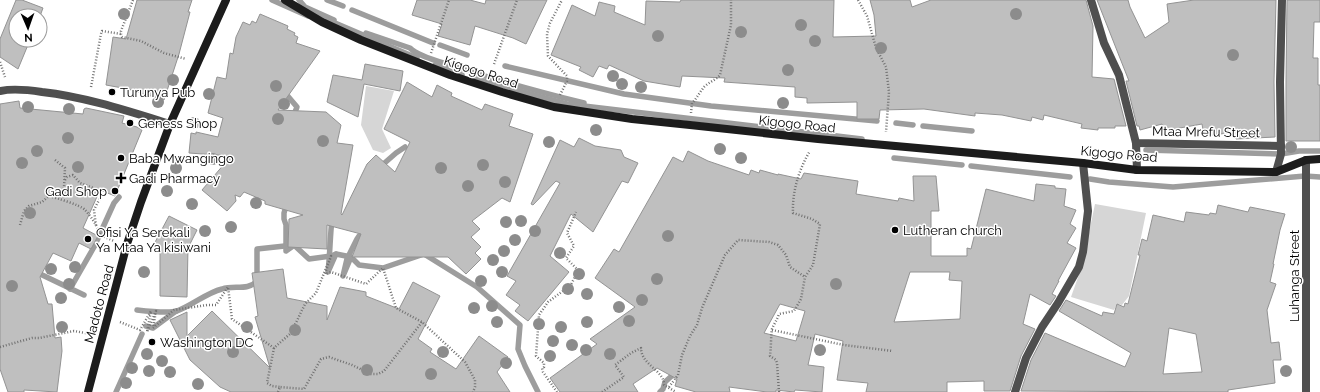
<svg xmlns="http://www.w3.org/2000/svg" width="1320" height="392" viewBox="0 0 1320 392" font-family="Raleway,sans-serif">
<rect width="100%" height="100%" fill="#fff"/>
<g fill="#d6d6d6">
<path d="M366 86 394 91 382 129 391 148 383 153 373 150 361 125Z"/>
<path d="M1095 204 1146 213 1129 296 1122 305 1117 304 1114 310 1071 297 1082 266Z"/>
</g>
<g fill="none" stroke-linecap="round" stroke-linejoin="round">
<g stroke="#9d9d9d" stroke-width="5.5">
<path d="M272 0 308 16"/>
<path d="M299 0 305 7 334 20"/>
<path d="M327 0 343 6"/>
<path d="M352 10 433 43"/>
<path d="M328 20 417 58"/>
<path d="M366 33 410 48C419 57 441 62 453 66 496 80 540 92 584 103"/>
<path d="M440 45 467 55"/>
<path d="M435 65 462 75"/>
<path d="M505 66 624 94 711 106 877 121"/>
<path d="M472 78 567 104 862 139"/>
<path d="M286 94 297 107 295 112 291 116"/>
<path d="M896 123 913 125"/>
<path d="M923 126 972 131"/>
<path d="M1146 150 1281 154 1299 151H1320"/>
<path d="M894 158 962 165"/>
<path d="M971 166 1070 177"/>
<path d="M380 167 396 153 405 147"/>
<path d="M1090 179 1109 182 1173 187 1305 176 1320 177"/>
<path d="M287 203 284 213V219L286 225V251L293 246"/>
<path d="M332 219C330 237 330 254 328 272L336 254"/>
<path d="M351 257 343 276 347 259 357 239 359 236H361L363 230"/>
<path d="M36 272 84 295"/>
<path d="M70 289 94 247 114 203 119 197"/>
<path d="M137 310C146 311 170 313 177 311 193 305 206 293 222 289 234 285 248 291 257 281V249L294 245 309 259 331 256 336 254 351 257 359 265 383 268 424 254 477 287 520 325 518 349 525 366 538 392"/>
<path d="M146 326 153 328 176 311"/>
<path d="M116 392 142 334"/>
<path d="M660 392 663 389 665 382 676 372"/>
</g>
</g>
<g fill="#bfbfbf" stroke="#939393" fill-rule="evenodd">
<path d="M16 0H22L43 8 40 16H16V40H30L18 69 0 57V39Z"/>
<path d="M137 0H192L188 12H190L179 54 164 100 128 89 106 85 113 37 126 39Z"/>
<path d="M417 0H470L485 4 486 0H547L526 44 513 38 475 26 470 45 438 36 442 24 412 15Z"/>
<path d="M681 0H834L833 37 876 36 874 15 870 0H910L912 7 931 0H1086L1093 26 1092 77 1114 79 1126 126H1115V128H1098V130L1081 128 1082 124 1044 115 1043 120 1032 117 1031 121 1002 115 975 113V116L924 109 880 110 879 119H857V102L807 103V98L795 97V87L724 82 725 78 682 76 680 87 644 81 609 65 607 69 599 66 593 77 579 70 581 67 551 55 572 5 595 16 599 2 615 6 614 12 645 25 646 1 680 2Z"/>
<path d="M1097 0H1128L1130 7 1145 38 1169 22 1167 4 1194 0H1276L1274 82 1275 137 1236 139V132L1204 136 1202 124 1163 131 1162 124 1140 130 1139 126H1137L1126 81H1129Z"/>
<path d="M1287 0H1320V22H1314L1313 58H1318V85H1320V141H1286V82Z"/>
<path d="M260 14 288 26 287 29 295 33 294 35 298 37 296 43 320 51 278 110 326 112 341 125 337 143 353 145 341 214 342 215 367 164 376 155 395 172 410 142 384 129 407 82 432 97 437 85 452 93 451 96 482 110 485 104 513 114 509 126 533 134 510 202 502 198 472 221 480 229 471 237 481 247 475 253 481 259 466 274 448 257H352L361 234 327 225V249L288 247 289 219 303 215 265 204V201L244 192 240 197 235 195 236 201 227 211 202 190 231 156 189 153 191 133 196 134V132L218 137 223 118 208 113 217 77 226 79 230 53 233 54 236 37 243 22 250 25 252 21 256 23Z"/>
<path d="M365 64 403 71 400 91 364 84 358 117 327 102 333 75 362 80Z"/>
<path d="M19 101 20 108 83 114 84 109 86 108 124 116 122 123 137 127 142 130 115 196 100 190 83 228 98 236 91 249 79 243 71 261 53 253 40 277 48 304H52L55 338 61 337 62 351 57 392 24 390V392H8L0 369V104Z"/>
<path d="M579 138 595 146 621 150 624 157 638 163 628 183 622 181 593 232 571 214 550 256 569 272 528 321 515 311 520 305 506 295 516 281 507 276 560 183 556 181 533 205 531 204 560 140 574 147Z"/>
<path d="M688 151 708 161 749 175 751 170 759 173 760 170 778 175V174L801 179 804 173 858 181 856 194 898 201 899 198 914 201 913 176H936L939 211H931V256H967V248L971 249 986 189 1034 201 1036 184 1055 186V188L1066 189 1064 206 1076 210 1070 224 1076 228 1067 243 1076 248 1058 281H1059L1052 294 1056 296 1050 305 1030 294 1023 324 1035 329 1021 356 1010 391H984V381L947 382V392H866L868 383 837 380 843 341 815 334 808 365 824 367 822 392 795 390 794 392 776 390V392H767L729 387 730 392H696L675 386 677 379 657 368 633 384 638 392H560L550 378 597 344 590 339 635 307 595 278 614 249 619 252 673 157 683 162ZM910 272H950L949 280 962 281 960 319 894 322ZM780 304 805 311 796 341 764 333Z"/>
<path d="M1218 205 1248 212 1250 207 1285 214 1280 230 1273 264H1274L1270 282 1276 284 1267 310 1271 343 1279 342 1281 360H1273L1275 383 1228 390V392L1021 391 1031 360 1045 333 1125 367 1131 353 1059 311 1066 300 1102 316 1103 312 1114 314 1117 304 1124 307 1125 303 1128 304 1140 255H1138L1142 239 1147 241 1153 215 1184 222 1186 212 1209 215 1210 213 1216 214ZM1169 328 1196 334 1202 372 1163 374Z"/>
<path d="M169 216 197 230 188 248 187 297 160 296V250L153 246Z"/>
<path d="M283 269 287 298 327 306V320L340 287 366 292V296L399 309 413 282 440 296 418 339 432 349 430 352 456 369 479 336 508 357 497 372 510 392H231L220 387 190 360 170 320 187 312V336L212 311 270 368 255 317 258 316 252 273Z"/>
</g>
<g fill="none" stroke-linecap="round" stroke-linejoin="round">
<g stroke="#717171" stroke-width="2.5" stroke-dasharray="1 2" stroke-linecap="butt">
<path d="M133 0 121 31V34L122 37 141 41 164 53 186 59"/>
<path d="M858 0 867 16 876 48 886 67 889 92 886 132"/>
<path d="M431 53 449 0"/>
<path d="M0 62 5 77"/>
<path d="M494 64 517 0"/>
<path d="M91 87 101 34 102 31 121 34"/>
<path d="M560 95 567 81V76L548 56 547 34 550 23 562 0"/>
<path d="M691 113 692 103C697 98 700 92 704 87 709 82 716 80 720 75L731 25V0"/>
<path d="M55 160 65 168 64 188 59 198"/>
<path d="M65 180 67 177 73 175 80 183 101 191 100 198 94 210 96 226"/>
<path d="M20 225 24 211 29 206 42 202 49 196C56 198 81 205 85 210 91 216 98 227 100 235L114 241"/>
<path d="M120 322 140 330 151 311 147 332 156 311 153 328 174 310 207 305H216L228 287 232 319 274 348 291 333 305 304 316 293 331 256 325 274 331 272 366 284 383 268 396 308 422 322 465 362 475 380V387L473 392"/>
<path d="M772 330 844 345 893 351"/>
<path d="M0 347 32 338H39L74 331 91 334"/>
<path d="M274 348 267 383 272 386 280 387"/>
<path d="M669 387 678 375 682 355 690 336 697 325 702 308 725 255 738 240 769 242 778 245 786 255 790 267 805 277 813 265 820 224 812 219 793 213C792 192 799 169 810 151"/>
<path d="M278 392 280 387 304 389 321 359 329 357 352 365 371 374H378L384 371 422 322"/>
<path d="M557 392 543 372 542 368 544 367V363L536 356 539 315 548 302 571 285 578 270 566 258 574 246 567 233 576 212"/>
<path d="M602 392 624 377 615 365 631 353 641 348C641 365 665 371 664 385L676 392"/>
<path d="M779 392 777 363 776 360 770 356C771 350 771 333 772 329 774 324 777 320 779 314L794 311 801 299 805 277"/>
</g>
<g stroke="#4f4f4f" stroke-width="8">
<path d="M1091 0 1104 43 1119 75 1136 143 1281 146"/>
<path d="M0 91C14 88 29 90 42 92 86 97 128 111 170 124"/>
<path d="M1136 143 1137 170"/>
<path d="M1276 172 1281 154 1280 82 1282 0"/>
<path d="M1015 392 1026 358 1042 327 1058 303 1079 267 1083 252 1088 211 1083 163"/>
</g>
<path stroke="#4f4f4f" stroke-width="8" d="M1306 392V160"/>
<g stroke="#1c1c1c" stroke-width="8">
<path d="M285 0 322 22 361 40 450 75 502 92 554 107 632 119 690 125 818 139 1083 163 1137 170 1276 172 1306 160 1320 159"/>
<path d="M88 392 127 244 141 202 170 124 226 0"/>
</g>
</g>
<g fill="#8c8c8c">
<circle cx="124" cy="14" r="6"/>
<circle cx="1016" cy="14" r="6"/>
<circle cx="801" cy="25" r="6"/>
<circle cx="741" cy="32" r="6"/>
<circle cx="658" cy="36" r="6"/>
<circle cx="815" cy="41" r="6"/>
<circle cx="881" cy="48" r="6"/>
<circle cx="1233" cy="55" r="6"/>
<circle cx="788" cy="70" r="6"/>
<circle cx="613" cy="76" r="6"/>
<circle cx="173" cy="80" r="6"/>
<circle cx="622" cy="84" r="6"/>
<circle cx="276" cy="86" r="6"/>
<circle cx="641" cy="87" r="6"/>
<circle cx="209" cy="94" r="6"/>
<circle cx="158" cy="102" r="6"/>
<circle cx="783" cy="103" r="6"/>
<circle cx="284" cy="104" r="6"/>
<circle cx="28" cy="107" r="6"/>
<circle cx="69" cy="109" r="6"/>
<circle cx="278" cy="119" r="6"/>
<circle cx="194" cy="123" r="6"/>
<circle cx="596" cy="130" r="6"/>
<circle cx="68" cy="138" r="6"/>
<circle cx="323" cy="141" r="6"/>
<circle cx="549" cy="142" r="6"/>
<circle cx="1291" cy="147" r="6"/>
<circle cx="720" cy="149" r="6"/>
<circle cx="37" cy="151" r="6"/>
<circle cx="741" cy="158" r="6"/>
<circle cx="213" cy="159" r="6"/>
<circle cx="22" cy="163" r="6"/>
<circle cx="483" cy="165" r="6"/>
<circle cx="78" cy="167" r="6"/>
<circle cx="176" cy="168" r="6"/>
<circle cx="441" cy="168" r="6"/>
<circle cx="505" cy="182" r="6"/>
<circle cx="468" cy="186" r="6"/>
<circle cx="167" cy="191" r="6"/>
<circle cx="256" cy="203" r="6"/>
<circle cx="192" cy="204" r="6"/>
<circle cx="30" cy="213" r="6"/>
<circle cx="521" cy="221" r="6"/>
<circle cx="506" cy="222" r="6"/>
<circle cx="231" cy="227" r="6"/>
<circle cx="205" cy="231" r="6"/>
<circle cx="535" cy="231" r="6"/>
<circle cx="668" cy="236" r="6"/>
<circle cx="515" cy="240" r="6"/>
<circle cx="504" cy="251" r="6"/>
<circle cx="560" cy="253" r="6"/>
<circle cx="493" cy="260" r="6"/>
<circle cx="75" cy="267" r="6"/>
<circle cx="51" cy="269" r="6"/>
<circle cx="144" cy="272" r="6"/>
<circle cx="502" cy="272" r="6"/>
<circle cx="579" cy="274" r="6"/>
<circle cx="657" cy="279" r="6"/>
<circle cx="481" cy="281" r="6"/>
<circle cx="69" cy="284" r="6"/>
<circle cx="836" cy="284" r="6"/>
<circle cx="12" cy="286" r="6"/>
<circle cx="568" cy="289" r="6"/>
<circle cx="587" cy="294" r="6"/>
<circle cx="61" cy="298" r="6"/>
<circle cx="642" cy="300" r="6"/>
<circle cx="492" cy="306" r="6"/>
<circle cx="619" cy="307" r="6"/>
<circle cx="474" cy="308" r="6"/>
<circle cx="629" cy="321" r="6"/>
<circle cx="497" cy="322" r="6"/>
<circle cx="587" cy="322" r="6"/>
<circle cx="539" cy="324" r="6"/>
<circle cx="62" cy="327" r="6"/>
<circle cx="247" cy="327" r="6"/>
<circle cx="561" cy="327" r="6"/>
<circle cx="295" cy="330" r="6"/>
<circle cx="553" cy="341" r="6"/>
<circle cx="572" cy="345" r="6"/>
<circle cx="586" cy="350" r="6"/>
<circle cx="820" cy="350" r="6"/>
<circle cx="233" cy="352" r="6"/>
<circle cx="443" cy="352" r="6"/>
<circle cx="147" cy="354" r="6"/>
<circle cx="610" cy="354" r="6"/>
<circle cx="550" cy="356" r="6"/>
<circle cx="162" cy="361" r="6"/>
<circle cx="506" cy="363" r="6"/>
<circle cx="132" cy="368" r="6"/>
<circle cx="367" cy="370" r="6"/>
<circle cx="149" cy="371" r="6"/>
<circle cx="1286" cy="371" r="6"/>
<circle cx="170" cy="372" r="6"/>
<circle cx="431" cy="374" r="6"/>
<circle cx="126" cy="383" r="6"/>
<circle cx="198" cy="384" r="6"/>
</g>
<g fill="#000" stroke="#fff" stroke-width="1.5">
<circle cx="112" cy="92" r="4"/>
<circle cx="130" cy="123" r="4"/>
<circle cx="121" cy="158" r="4"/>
<path d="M119 172h4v4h4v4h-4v4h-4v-4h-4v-4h4z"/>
<circle cx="115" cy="191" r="4"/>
<circle cx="895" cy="230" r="4"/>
<circle cx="88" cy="239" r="4"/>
<circle cx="152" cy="342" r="4"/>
</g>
<g text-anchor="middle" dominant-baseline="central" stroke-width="3" stroke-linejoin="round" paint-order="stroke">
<g font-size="13" fill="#000" stroke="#fff">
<text transform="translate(481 72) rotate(18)">Kigogo Road</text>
<text transform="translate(797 124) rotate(6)">Kigogo Road</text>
<text transform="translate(1206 132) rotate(1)">Mtaa Mrefu Street</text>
<text transform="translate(1119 154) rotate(5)">Kigogo Road</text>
<text transform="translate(1294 276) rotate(-90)">Luhanga Street</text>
<text transform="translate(99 304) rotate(-75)">Madoto Road</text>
</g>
<g font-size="13" fill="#000" stroke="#fff" text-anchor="start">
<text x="120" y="92">Turunya Pub</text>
<text x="138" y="123">Geness Shop</text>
<text x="129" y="158">Baba Mwangingo</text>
<text x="129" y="178">Gadi Pharmacy</text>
<text x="107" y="191" text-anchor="end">Gadi Shop</text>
<text x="903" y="230">Lutheran church</text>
<text x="96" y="232">Ofisi Ya Serekali<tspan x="96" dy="15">Ya Mtaa Ya kisiwani</tspan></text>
<text x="160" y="342">Washington DC</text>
</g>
</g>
<g transform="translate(28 28) rotate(178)"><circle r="19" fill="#ffffff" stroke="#999999"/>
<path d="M0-3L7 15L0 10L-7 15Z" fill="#000000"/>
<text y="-6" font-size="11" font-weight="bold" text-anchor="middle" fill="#000000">N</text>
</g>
</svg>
